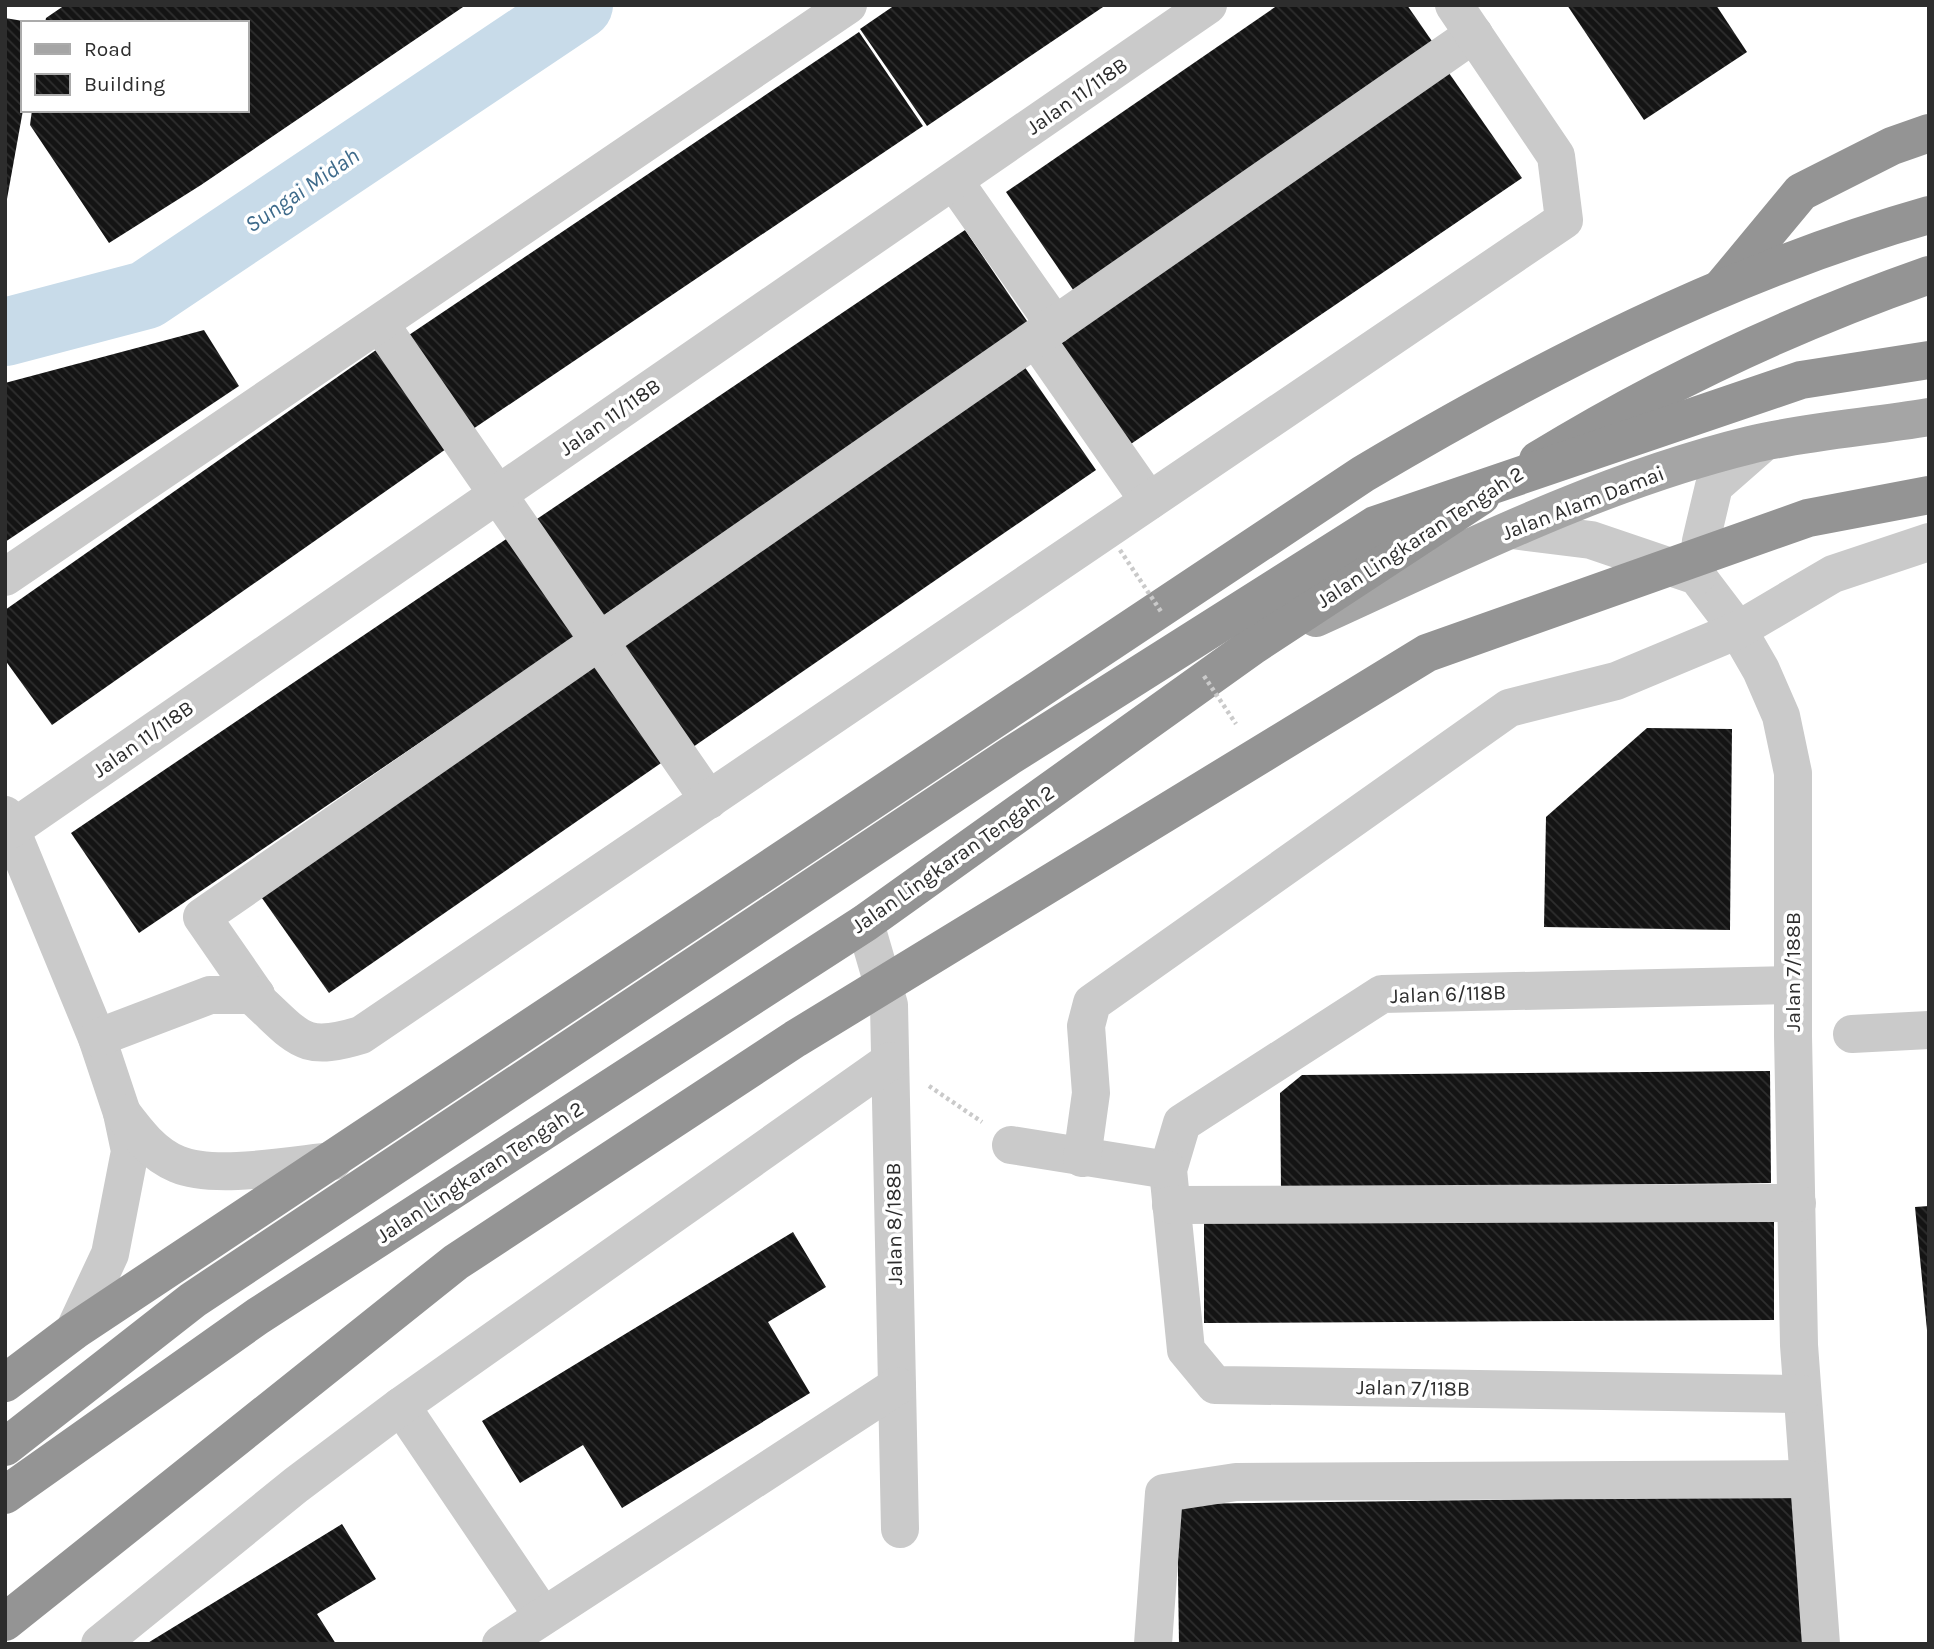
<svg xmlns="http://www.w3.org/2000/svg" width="1934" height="1649" viewBox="0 0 1934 1649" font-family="Karla,sans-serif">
<defs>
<pattern id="building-back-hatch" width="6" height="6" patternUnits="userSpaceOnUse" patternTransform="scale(1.75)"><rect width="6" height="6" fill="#141414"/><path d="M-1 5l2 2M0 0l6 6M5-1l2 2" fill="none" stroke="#2e2e2e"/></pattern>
</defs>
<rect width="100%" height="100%" fill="#fff"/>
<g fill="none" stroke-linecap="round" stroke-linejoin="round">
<path stroke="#c8dbe9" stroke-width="68" d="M5 332 146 295 579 5"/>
</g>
<g fill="url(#building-back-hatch)">
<path d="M65 5H466L201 185 109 243 30 125 32 110H247V23H45L46 18Z"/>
<path d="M895 5H1106L927 126 860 29Z"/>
<path d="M1278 5H1407L1436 47 1076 294 1006 192Z"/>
<path d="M1567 5H1716L1747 52 1644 120Z"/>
<path d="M5 18 23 21V110L7 199Z"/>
<path d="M859 32 923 126 467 433 403 339Z"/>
<path d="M1449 73 1522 178 1122 450 1049 344Z"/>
<path d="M965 230 1031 327 597 620 531 523Z"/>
<path d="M204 330 239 386 5 542V383Z"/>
<path d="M376 350 446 449 52 725 5 660V610Z"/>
<path d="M1024 366 1096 470 693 747 621 643Z"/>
<path d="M515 533 583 632 139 933 71 833Z"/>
<path d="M592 659 664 761 329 993 257 891Z"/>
<path d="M1647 728 1732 729 1730 930 1544 927 1546 817Z"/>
<path d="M1770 1071 1771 1183 1281 1188 1280 1093 1302 1075Z"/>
<path d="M1929 1206V1330H1927L1915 1207Z"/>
<path d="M1774 1210V1320L1204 1323V1213Z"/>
<path d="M793 1232 826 1287 768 1322 810 1393 622 1508 583 1445 520 1483 482 1421Z"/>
<path d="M1804 1496 1806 1644H1179L1177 1504Z"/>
<path d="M342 1524 376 1579 317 1614 336 1644H146Z"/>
</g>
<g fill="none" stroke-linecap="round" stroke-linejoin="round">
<path stroke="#cacaca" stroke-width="4.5" stroke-dasharray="3.5 3.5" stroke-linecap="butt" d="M929 1086 982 1122"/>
<g stroke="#cacaca" stroke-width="38">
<path d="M954 181 1055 325"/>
<path d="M380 324 709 800"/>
<path d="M1036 339 1149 501"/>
<path d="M1512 530 1591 540 1697 576 1738 630 1761 670 1781 716 1793 773V1036L1799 1345 1821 1644"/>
<path d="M1697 576 1701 541 1714 486 1763 443"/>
<path d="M5 577 848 5"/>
<path d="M5 815 97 1038 122 1113 130 1151 110 1254 74 1331"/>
<path d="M12 829 1208 5"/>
<path d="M865 923 889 1005 900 1529"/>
<path d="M1793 985 1382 994 1182 1123 1168 1170 1186 1350 1215 1385 1802 1394"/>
<path d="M256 995 202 917 1474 34"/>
<path d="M1852 1034 1929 1030"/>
<path d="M97 1038 210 995H256L257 1000C299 1038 302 1053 361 1035L1564 220 1556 156 1454 5"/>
<path d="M122 1113C137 1133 153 1154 177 1164 214 1180 293 1165 333 1161"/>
<path d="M1011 1145 1168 1170"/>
<path d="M1082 1158 1091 1093 1086 1026 1092 1003 1509 708 1616 681 1738 630 1833 574 1929 542"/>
<path d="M1171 1205 1797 1203"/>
<path d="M401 1406 543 1616"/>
<path d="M100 1644 296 1485 401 1406 890 1061"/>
<path d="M501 1644 897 1386"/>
<path d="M1153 1644 1164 1493 1236 1482 1808 1479"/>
</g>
<path stroke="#a5a5a5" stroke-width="38" d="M1316 618C1457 554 1599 482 1750 445 1808 431 1870 427 1929 417"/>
<g stroke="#949494" stroke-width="38">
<path d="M1723 286 1801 192 1892 146 1929 133"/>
<path d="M1538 460C1662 384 1792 323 1929 275"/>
<path d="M5 1383 74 1331 1363 474C1542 368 1728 272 1929 215"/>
<path d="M5 1495 258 1316 865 923 1254 645 1481 496"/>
</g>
<g stroke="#cacaca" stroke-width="4.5" stroke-dasharray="3.5 3.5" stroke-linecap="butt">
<path d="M1120 550 1162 613"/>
<path d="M1204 676 1236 724"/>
</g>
<g stroke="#949494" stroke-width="38">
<path d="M5 1447 193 1300 1010 756 1375 525 1801 380 1929 360"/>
<path d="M5 1622 456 1262 795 1039 1427 653 1808 518 1929 495"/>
</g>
</g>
<g text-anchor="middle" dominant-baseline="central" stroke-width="7" stroke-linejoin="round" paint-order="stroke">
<g font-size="21" fill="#2d2d2d" stroke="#fff">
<text transform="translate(1077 96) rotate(-35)">Jalan 11/118B</text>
<text transform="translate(610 417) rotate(-35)">Jalan 11/118B</text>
<text transform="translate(1583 503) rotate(-21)">Jalan Alam Damai</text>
<text transform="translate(1420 537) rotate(-33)">Jalan Lingkaran Tengah 2</text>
<text transform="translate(143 739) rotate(-35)">Jalan 11/118B</text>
<text transform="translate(953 859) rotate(-35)">Jalan Lingkaran Tengah 2</text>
<text transform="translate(1793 972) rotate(-90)">Jalan 7/188B</text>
<text transform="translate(1448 994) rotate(-2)">Jalan 6/118B</text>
<text transform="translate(480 1172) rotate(-33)">Jalan Lingkaran Tengah 2</text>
<text transform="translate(894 1224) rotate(-91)">Jalan 8/188B</text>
<text transform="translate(1413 1388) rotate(1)">Jalan 7/118B</text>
</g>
<g font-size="23" font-style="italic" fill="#3f6b8b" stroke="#fff">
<text transform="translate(302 190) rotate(-34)">Sungai Midah</text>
</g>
</g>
<rect width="1934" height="1649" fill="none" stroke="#2d2d2d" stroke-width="14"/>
<rect x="21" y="21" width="228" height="91" fill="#ffffff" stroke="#ababab" stroke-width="2"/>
<rect x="35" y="44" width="35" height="10" fill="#a5a5a5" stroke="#ababab" stroke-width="2"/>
<text x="84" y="56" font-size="21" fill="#2d2d2d">Road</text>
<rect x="35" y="74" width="35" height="21" fill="url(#building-back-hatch)" stroke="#ababab" stroke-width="2"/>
<text x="84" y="91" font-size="21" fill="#2d2d2d">Building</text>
</svg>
